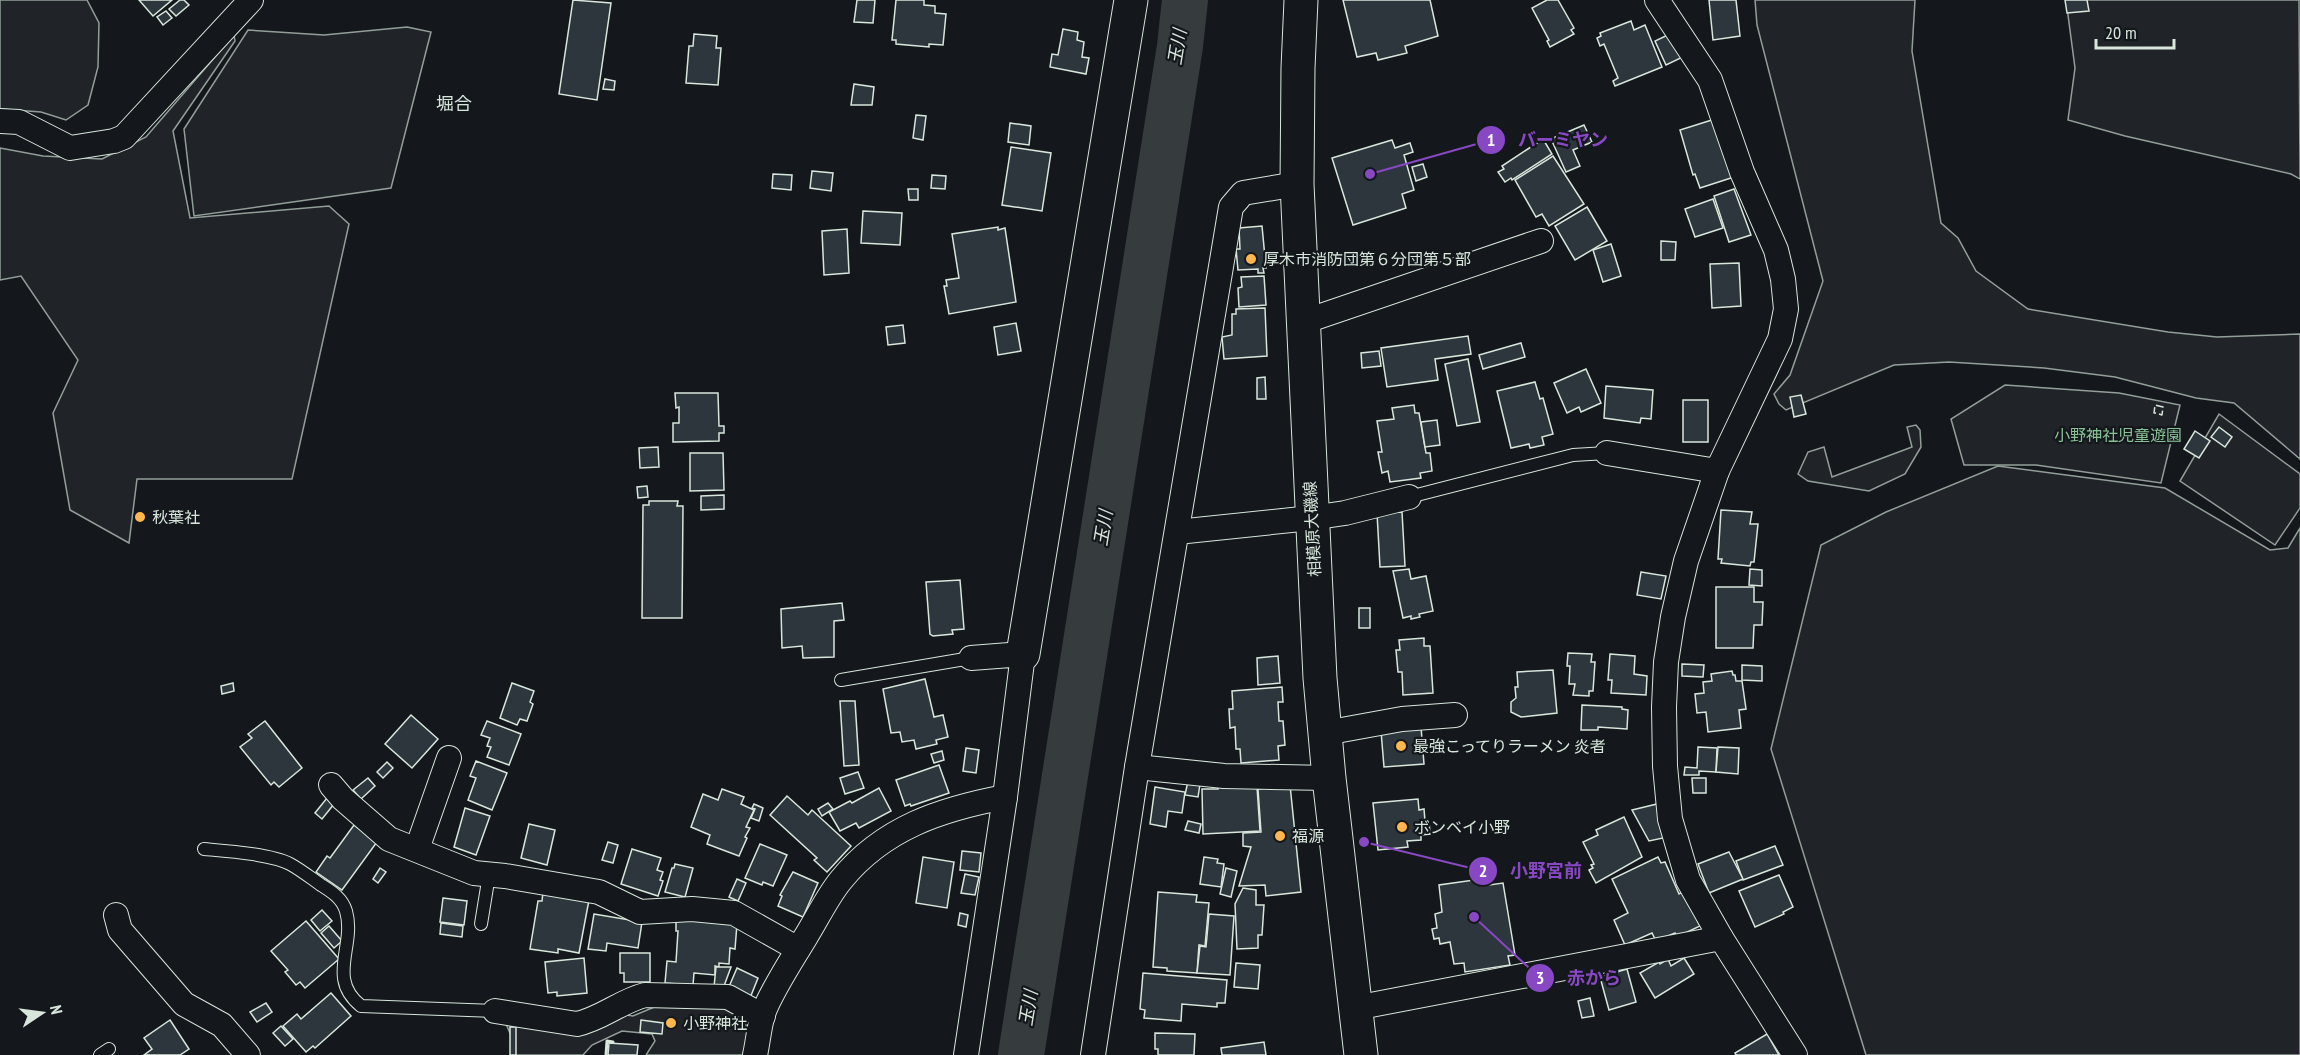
<svg xmlns="http://www.w3.org/2000/svg" width="2300" height="1055" viewBox="0 0 2300 1055" font-family="'PT Sans Narrow','Noto Sans JP',sans-serif">
<rect width="100%" height="100%" fill="#14181c"/>
<g fill="#202428" stroke="#939e99" stroke-width="1.5">
<path d="M0 0H87L99 23 98 67 88 105 66 120 41 112 0 109Z"/>
<path d="M1755 0H1915L1912 51 1941 223 1958 238 1976 271 2028 309 2168 332 2217 337 2300 334V459L2234 403 2196 398 2115 377 2044 368 1949 362 1894 365 1786 410 1779 404 1774 394 1790 375 1823 281 1757 25Z"/>
<path d="M2066 0H2299L2300 179 2291 174 2125 136 2068 120 2075 68Z"/>
<path d="M407 27 431 32 391 188 194 216 184 129 248 30 324 35Z"/>
<path d="M234 35 235 41 173 131 190 218 329 206 349 224 292 479H137L129 543 70 510 53 413 78 360 21 276 0 280V148L43 156 102 159 146 137Z"/>
<path d="M2005 385 2119 393 2180 405 2161 483 2036 465H1964L1951 419Z"/>
<path d="M2219 414 2300 474V508L2275 545 2180 481Z"/>
<path d="M1916 425 1920 430 1921 447 1905 474 1869 491 1808 481 1798 474 1808 452 1824 447 1832 477 1912 447 1907 427Z"/>
<path d="M1998 466 2165 488 2270 550 2288 548 2300 528V1055H1866L1771 749 1821 545 1886 512Z"/>
<path d="M664 1003 720 1005 738 1011 746 1025 749 1055H646L655 1041 652 1034 622 1031 592 1045 583 1055H511L513 1040 506 1024 620 1014 633 1016Z"/>
</g>
<g fill="none" stroke-linecap="round" stroke-linejoin="round">
<path stroke="#363b3e" stroke-width="46" d="M1021 1055 1180 46 1185 0"/>
</g>
<g fill="#2c363c" stroke="#d8e6dc" stroke-width="1.5">
<path d="M139 0H172L153 16Z"/>
<path d="M180 0H184L189 5 176 16 169 9Z"/>
<path d="M573 0 611 3 597 100 559 94Z"/>
<path d="M857 0H875L873 23 854 22Z"/>
<path d="M896 0H924V5L935 6V13L946 14 943 45 929 44V47L896 44V40H892Z"/>
<path d="M1343 0H1430L1438 36 1405 46 1407 53 1378 60 1376 53 1357 57Z"/>
<path d="M1547 0H1558L1574 28 1571 30 1574 34 1550 47 1547 41 1549 40 1532 8Z"/>
<path d="M1709 0H1736L1740 36 1713 40Z"/>
<path d="M2065 0H2087L2089 11 2067 13Z"/>
<path d="M166 11 172 18 163 25 157 17Z"/>
<path d="M1631 21 1634 30 1645 25 1662 67 1615 86 1613 81 1618 78 1604 44 1600 46 1597 38 1601 36 1600 33Z"/>
<path d="M1063 29 1078 32 1077 40 1084 42 1082 57 1089 58 1086 74 1050 67 1052 54 1058 55Z"/>
<path d="M1676 31 1687 55 1666 65 1655 41Z"/>
<path d="M694 34 717 36 716 48H721L718 85 686 83 689 46H693Z"/>
<path d="M605 79 615 81 614 90 603 89Z"/>
<path d="M854 84 874 87 872 105H851Z"/>
<path d="M916 115 926 116 923 140 913 138Z"/>
<path d="M1715 119 1734 177 1700 188 1695 174 1693 175 1680 130Z"/>
<path d="M1010 123 1031 126 1029 145 1008 142Z"/>
<path d="M1584 125 1592 142 1573 150 1580 166 1566 172 1551 139Z"/>
<path d="M1543 139 1552 154 1512 180 1511 178 1505 182 1498 172 1504 169 1502 166Z"/>
<path d="M1392 140 1395 148 1410 143 1413 152 1404 155 1414 190 1402 194 1406 208 1353 225 1332 158Z"/>
<path d="M1011 147 1051 153 1042 211 1002 205Z"/>
<path d="M1553 156 1584 204 1549 226 1542 214 1536 217 1515 180Z"/>
<path d="M1423 164 1427 177 1416 181 1412 167Z"/>
<path d="M812 171 833 173 831 191 810 188Z"/>
<path d="M773 174 792 175 791 190 772 188Z"/>
<path d="M932 175 946 176 945 189 931 188Z"/>
<path d="M908 189H918V200H909Z"/>
<path d="M1734 189 1751 235 1729 242 1714 196Z"/>
<path d="M1713 199 1723 228 1695 237 1685 209Z"/>
<path d="M1587 207 1607 241 1575 260 1555 226Z"/>
<path d="M863 211 902 213 900 245 861 243Z"/>
<path d="M1262 226 1266 268H1263L1264 273H1258V269L1238 270 1236 249H1240L1239 228Z"/>
<path d="M998 227V230L1005 228 1016 302 949 314 944 286H947L946 280 959 278 952 234Z"/>
<path d="M847 229 849 273 824 275 822 231Z"/>
<path d="M1661 241 1676 242 1675 260H1661Z"/>
<path d="M1611 244 1621 276 1603 282 1593 250Z"/>
<path d="M1739 263 1741 306 1712 308 1710 264Z"/>
<path d="M1264 276 1266 305 1239 307 1238 288 1242 287 1241 277Z"/>
<path d="M1265 308 1267 356 1224 359 1222 337 1232 335V314H1236V309Z"/>
<path d="M1016 323 1021 351 998 355 994 327Z"/>
<path d="M903 325 905 343 888 345 886 327Z"/>
<path d="M1468 336 1471 354 1435 359 1438 380 1387 387 1381 348Z"/>
<path d="M1521 343 1525 357 1483 369 1479 355Z"/>
<path d="M1379 351 1381 366 1362 368 1361 353Z"/>
<path d="M1468 359 1480 422 1457 426 1445 364Z"/>
<path d="M1586 369 1601 403 1581 412 1579 407 1567 413 1554 383Z"/>
<path d="M1265 377 1266 399H1257V378Z"/>
<path d="M1535 382 1540 399 1543 398 1553 434 1542 437 1544 445 1530 448 1529 444 1511 448 1497 391Z"/>
<path d="M1606 386 1653 390 1651 419 1641 418 1640 423 1604 418Z"/>
<path d="M675 393H718L719 426H724V433H719V441L673 442V423H679V407L676 408Z"/>
<path d="M1801 395 1806 414 1794 417 1790 397Z"/>
<rect x="1683" y="400" width="25" height="42"/>
<path d="M1414 405 1415 413H1419L1426 453H1430L1432 471 1420 473 1421 478 1390 482 1388 471 1382 473 1378 452H1382L1377 421 1394 419 1392 408Z"/>
<path d="M1437 420 1440 445 1425 447 1421 422Z"/>
<path d="M2219 427 2232 437 2225 447 2211 437Z"/>
<path d="M2195 431 2210 441 2199 458 2184 449Z"/>
<path d="M658 447 659 467 640 468 639 448Z"/>
<path d="M690 453H723L724 490 690 491Z"/>
<path d="M647 486 648 497 638 498 637 487Z"/>
<path d="M724 495V509L701 510V496Z"/>
<path d="M649 501H678L677 506H683L682 618H642L643 505H649Z"/>
<path d="M1721 510 1752 512 1750 524H1758L1754 562H1751L1750 566 1721 563 1722 559H1718Z"/>
<path d="M1402 512 1405 566 1380 567 1377 513Z"/>
<path d="M1409 569 1411 579 1426 576 1433 611 1419 614 1420 617 1411 619V616L1403 618 1393 571Z"/>
<path d="M1750 569 1762 570V586L1749 585Z"/>
<path d="M1641 572 1666 576 1661 599 1637 595Z"/>
<path d="M960 580 964 629 952 630 953 634 933 636 930 634 926 582Z"/>
<path d="M1716 587H1754V602H1763L1762 625H1754L1753 648H1716Z"/>
<path d="M842 603 844 620 834 621V657L803 658 802 646 782 648 781 609Z"/>
<rect x="1359" y="608" width="11" height="20"/>
<path d="M1424 638V646H1430L1433 693 1403 695 1402 672H1398L1396 650H1400L1399 640Z"/>
<path d="M1568 653 1592 654 1591 662H1595L1593 691H1589V696L1573 695 1575 684H1569L1570 666H1567Z"/>
<path d="M1610 654 1635 656 1634 674 1647 676 1646 695 1611 693 1612 680H1608Z"/>
<path d="M1278 656 1280 683 1258 685 1257 658Z"/>
<path d="M1682 664 1704 665 1703 677 1682 676Z"/>
<path d="M1742 665 1762 666V681L1742 680Z"/>
<path d="M1553 670 1557 713 1521 717 1511 712V702L1516 698 1515 687H1518L1517 672Z"/>
<path d="M1732 671 1733 675H1735L1736 681H1742L1746 709 1739 710 1741 728 1708 732 1706 712 1697 713 1695 694 1704 693 1703 682 1712 681 1711 674Z"/>
<path d="M925 679 934 717 943 715 948 737 936 740 937 744 916 749 914 740 902 742 900 732 891 733 883 689Z"/>
<path d="M233 683 234 691 222 694 221 686Z"/>
<path d="M512 683 534 691 530 702 533 704 527 721 520 719 517 725 500 718Z"/>
<path d="M1282 687 1283 702H1278L1279 721H1283L1285 745 1278 746 1279 760 1241 763 1240 749H1236L1235 727 1230 728 1229 709H1233L1232 691Z"/>
<path d="M840 701H855L859 765 844 766Z"/>
<path d="M1582 705 1622 707V709L1628 710 1627 729 1598 727V730H1581Z"/>
<path d="M411 715 438 739 412 768 385 744Z"/>
<path d="M265 721 302 768 279 787 274 782 271 785 240 747 252 738 248 734Z"/>
<path d="M487 721 521 734 509 765 487 757 491 747 487 746 490 738 481 735Z"/>
<path d="M1421 727 1424 764 1384 767 1381 731Z"/>
<path d="M1698 747 1717 748 1716 772 1699 771V775H1684L1685 767 1697 768Z"/>
<path d="M1718 747 1739 748 1738 774 1716 772Z"/>
<path d="M966 748 979 750 976 773 963 771Z"/>
<path d="M942 751 944 760 934 763 931 754Z"/>
<path d="M476 761 507 773 492 810 468 800 476 778 470 776Z"/>
<path d="M387 762 393 768 383 778 377 772Z"/>
<path d="M939 765 949 793 911 806 910 804 905 806 896 780Z"/>
<path d="M858 772 864 788 845 794 840 778Z"/>
<path d="M368 778 375 786 361 799 353 790Z"/>
<path d="M1692 778H1706V793H1693Z"/>
<path d="M1188 781 1200 784 1198 797 1185 795Z"/>
<path d="M1290 785 1301 892 1266 896 1265 885 1239 886 1251 847 1243 846V833L1261 832 1258 789Z"/>
<path d="M1155 787 1185 792 1182 813 1168 811 1166 827 1150 824Z"/>
<path d="M1218 787H1257L1260 831 1203 834 1202 789H1218Z"/>
<path d="M879 788 891 811 859 828 856 823 840 831 829 812 850 801 852 803Z"/>
<path d="M722 789 744 797 741 804 754 810 746 827 750 828 745 837 747 838 739 856 707 844 710 835 691 827 703 794 718 800Z"/>
<path d="M787 796 808 815 812 810 851 846 827 872 814 860 817 858 770 815Z"/>
<path d="M327 798 334 804 322 819 315 813Z"/>
<path d="M1418 799 1419 810 1424 809 1425 821H1429L1430 834 1421 835V840L1407 841 1408 847 1378 850 1373 803Z"/>
<path d="M828 803 833 809 822 816 818 809Z"/>
<path d="M754 804 763 808 759 821 751 818 755 809 752 808Z"/>
<path d="M1657 804 1663 838 1649 841 1632 810Z"/>
<path d="M465 808 490 816 476 855 454 847Z"/>
<path d="M1624 817 1642 857 1596 883 1589 870 1593 868 1591 865 1594 864 1583 842 1598 835 1596 830Z"/>
<path d="M1188 821 1201 824 1199 833 1185 830Z"/>
<path d="M529 824 555 830 547 865 521 858Z"/>
<path d="M354 825 377 842 342 890 316 872 327 856 330 858Z"/>
<path d="M608 842 618 845 613 863 602 860Z"/>
<path d="M760 844 787 855 773 886 763 882 762 885 745 878Z"/>
<path d="M1775 846 1783 865 1743 880 1736 861Z"/>
<path d="M632 849 661 858 657 870 663 872 660 880 663 881 658 896 621 884Z"/>
<path d="M962 851 981 853 979 872 960 870Z"/>
<path d="M1729 852 1743 879 1709 893 1698 864Z"/>
<path d="M923 857 954 862 947 908 916 903Z"/>
<path d="M1204 857 1218 859 1217 863 1224 864 1221 887 1200 884Z"/>
<path d="M1658 857 1661 863 1665 862 1679 894 1684 891 1700 926 1677 937 1675 933 1656 941 1652 933 1625 945 1614 920 1628 913 1612 879Z"/>
<path d="M675 864 693 868 685 897 665 892 672 868H674Z"/>
<path d="M380 868 386 872 378 883 373 879Z"/>
<path d="M1226 868 1237 871 1231 897 1220 894Z"/>
<path d="M793 872 818 883 803 917 778 906 782 896 780 895Z"/>
<path d="M965 874 979 877 975 895 961 893Z"/>
<path d="M1779 875 1793 907 1783 912 1784 914 1755 927 1739 891Z"/>
<path d="M737 879 746 883 738 901 729 897Z"/>
<path d="M1481 879 1482 886 1503 883 1515 955 1508 956 1510 965 1465 972 1464 963 1454 964 1450 942 1440 944 1439 938 1434 939 1432 929 1437 928 1435 914 1442 912 1439 885Z"/>
<path d="M1243 888 1256 890V905H1264L1262 935H1258V948L1237 949 1235 904Z"/>
<path d="M543 892 589 900 579 953 558 949V953L530 949 538 901H542Z"/>
<path d="M1158 892 1197 895 1196 902 1209 903 1205 946 1199 945 1197 973 1167 971V968L1153 967Z"/>
<path d="M443 898 467 901 464 925 440 922Z"/>
<path d="M322 910 332 921 320 931 311 920Z"/>
<path d="M960 913 968 915 966 927 958 925Z"/>
<path d="M594 914 642 922 638 948 607 943 606 951 588 949Z"/>
<path d="M1209 914 1234 916 1230 975 1197 973 1200 946 1206 947Z"/>
<path d="M676 920 732 922 737 924 735 949 730 948 729 964 719 963V967L715 966V975L694 973 693 985 665 983 667 961 676 962 678 931H676Z"/>
<path d="M306 921 339 959 305 988 300 982 296 985 285 972 288 970 271 951Z"/>
<path d="M441 923 463 926 462 937 440 934Z"/>
<path d="M329 926 342 941 334 948 321 933Z"/>
<path d="M620 953H650V982H624V973H620Z"/>
<path d="M584 958 587 993 557 996V992L548 993 545 962Z"/>
<path d="M1684 958 1694 974 1655 998 1640 973 1659 962 1660 964 1668 959 1671 966Z"/>
<path d="M1236 963 1260 965 1258 989 1234 987Z"/>
<path d="M716 967H731L724 986 714 987Z"/>
<path d="M737 968 758 978 750 998 728 989Z"/>
<path d="M1627 969 1636 1002 1609 1010 1600 977Z"/>
<path d="M1143 973 1227 980 1225 1003H1217V1007L1182 1004 1181 1021 1144 1018 1145 1010 1140 1009Z"/>
<path d="M331 993 351 1016 315 1048 313 1046 306 1052 283 1026 297 1014 301 1019Z"/>
<path d="M1590 998 1594 1016 1582 1018 1578 1001Z"/>
<path d="M266 1003 272 1012 257 1022 250 1012Z"/>
<path d="M170 1020 189 1049 180 1055H144L152 1049 144 1038Z"/>
<path d="M641 1020 663 1023 662 1034 640 1032Z"/>
<path d="M281 1026 293 1039 285 1046 273 1033Z"/>
<rect x="510" y="1027" width="6" height="28"/>
<path d="M1155 1033 1195 1034 1194 1055H1158V1049H1155Z"/>
<path d="M1767 1034 1779 1055H1736L1735 1053Z"/>
<path d="M1264 1042 1266 1055H1222L1221 1048Z"/>
<path d="M609 1043 638 1045 637 1055H608Z"/>
</g>
<g fill="none" stroke-linecap="round" stroke-linejoin="round">
<defs>
<g id="lane">
<path d="M1409 497 1573 455 1607 453"/>
<path d="M841 680 971 658"/>
<path d="M204 849C226 851 271 854 290 864 301 870 311 878 321 885 332 892 342 898 346 911 356 946 326 978 361 1006L495 1011"/>
<path d="M481 924 489 875"/>
<path d="M100 1055 109 1049"/>
</g>
<g id="street">
<path d="M1657 0 1710 80 1742 172 1776 250 1783 279 1786 309 1780 339 1717 471 1686 561 1673 617 1666 662 1664 707 1665 766 1670 819 1688 880 1721 938 1795 1055"/>
<path d="M0 121 19 122 70 148 114 141 124 137 251 0"/>
<path d="M1303 322 1541 241"/>
<path d="M1607 453 1717 471"/>
<path d="M1177 532 1311 518 1345 513 1409 497"/>
<path d="M1325 733 1402 719 1455 715"/>
<path d="M1137 767 1224 776 1329 778"/>
<path d="M331 785 343 799 389 839 474 873 505 876 599 892 640 912 692 909 734 913 798 949"/>
<path d="M417 849 449 758"/>
<path d="M116 915 120 930 184 1004 222 1025 248 1055"/>
<path d="M1355 1008 1721 938"/>
<path d="M495 1011 577 1024C601 1019 621 1001 645 995L728 997 763 1016"/>
<path d="M755 1055C758 1042 759 1027 763 1014 770 993 793 958 805 938 817 919 827 897 841 880 883 828 941 809 1005 797"/>
<path d="M966 1055 1005 797 1023 654 971 658"/>
<path d="M1093 1055 1137 767 1231 207 1243 193 1297 184"/>
</g>
<path id="secondary" d="M1023 654 1131 0"/>
<path id="primary" d="M1301 0 1298 68 1297 184 1320 678 1329 778 1361 1055"/>
</defs>
<use href="#lane" stroke="#d8e6dc" stroke-width="14"/>
<use href="#street" stroke="#d8e6dc" stroke-width="26"/>
<use href="#secondary" stroke="#d8e6dc" stroke-width="35"/>
<use href="#primary" stroke="#d8e6dc" stroke-width="35"/>
<use href="#lane" stroke="#14181c" stroke-width="12"/>
<use href="#street" stroke="#14181c" stroke-width="24"/>
<use href="#secondary" stroke="#14181c" stroke-width="33"/>
<use href="#primary" stroke="#14181c" stroke-width="33"/>
<path stroke="#d8e6dc" stroke-width="1.5" stroke-dasharray="8 3" stroke-linecap="butt" d="M2156 413H2154L2155 405 2163 407 2162 415 2159 414"/>
<path stroke="#d8e6dc" stroke-width="3" d="M606 1055 607 1041 613 1042"/>
</g>
<g fill="#ffb74d" stroke="#14181c" stroke-width="2">
<circle cx="1251" cy="259" r="6"/>
<circle cx="140" cy="517" r="6"/>
<circle cx="1401" cy="746" r="6"/>
<circle cx="1402" cy="827" r="6"/>
<circle cx="1280" cy="836" r="6"/>
<circle cx="671" cy="1023" r="6"/>
</g>
<g text-anchor="middle" dominant-baseline="central" stroke-width="4.5" stroke-linejoin="round" paint-order="stroke">
<g font-size="16" fill="#d8e6dc" stroke="#14181c" text-anchor="start">
<text x="1263" y="259">厚木市消防団第６分団第５部</text>
<text x="152" y="517">秋葉社</text>
<text x="1413" y="746">最強こってりラーメン 炎者</text>
<text x="1414" y="827">ボンベイ小野</text>
<text x="1292" y="836">福源</text>
<text x="683" y="1023">小野神社</text>
</g>
<g font-size="16" fill="#8ac095" stroke="#14181c">
<text x="2118" y="435">小野神社児童遊園</text>
</g>
<g font-size="16" fill="#d8e6dc" stroke="#14181c">
<text transform="translate(1312 529) rotate(-93)">相模原大磯線</text>
</g>
<g font-size="18" font-style="italic" fill="#d8e6dc" stroke="#14181c">
<text transform="translate(1177 47) rotate(-81)">玉川</text>
<text transform="translate(1103 528) rotate(-81)">玉川</text>
<text transform="translate(1028 1008) rotate(-81)">玉川</text>
</g>
<g font-size="18" fill="#d8e6dc" stroke="#14181c">
<text x="454" y="103">堀合</text>
</g>
</g>
<path fill="none" stroke="#8948c3" stroke-width="2" d="M1370 174L1491 140M1364 842L1483 871M1474 917L1540 978"/>
<g fill="#8948c3" stroke="#14181c" stroke-width="2">
<circle cx="1370" cy="174" r="6"/>
<circle cx="1364" cy="842" r="6"/>
<circle cx="1474" cy="917" r="6"/>
<circle cx="1491" cy="140" r="15"/>
<circle cx="1483" cy="871" r="15"/>
<circle cx="1540" cy="978" r="15"/>
</g>
<g font-size="18" text-anchor="middle" font-weight="bold" fill="#fff">
<text x="1491" y="146">1</text>
<text x="1483" y="877">2</text>
<text x="1540" y="984">3</text>
</g>
<g font-size="18" text-anchor="middle" font-weight="bold" fill="#8948c3" stroke="#14181c" stroke-width="4.5" stroke-linejoin="round" paint-order="stroke">
<text x="1563" y="146">バーミヤン</text>
<text x="1546" y="877">小野宮前</text>
<text x="1594" y="984">赤から</text>
</g>
<g transform="translate(42 1013) rotate(77)" stroke="#14181c" stroke-width="4.5" paint-order="stroke">
<path d="M0-4.5L10 22L0 15L-10 22Z" fill="#d8e6dc"/>
<text y="-9" font-size="16" font-weight="bold" text-anchor="middle" fill="#d8e6dc">N</text>
</g>
<path d="M2096 39v9h78v-9" fill="none" stroke="#d8e6dc" stroke-width="3"/>
<text x="2105" y="39" font-size="18" fill="#d8e6dc" stroke="#14181c" stroke-width="4.5" paint-order="stroke">20 m</text>
</svg>
